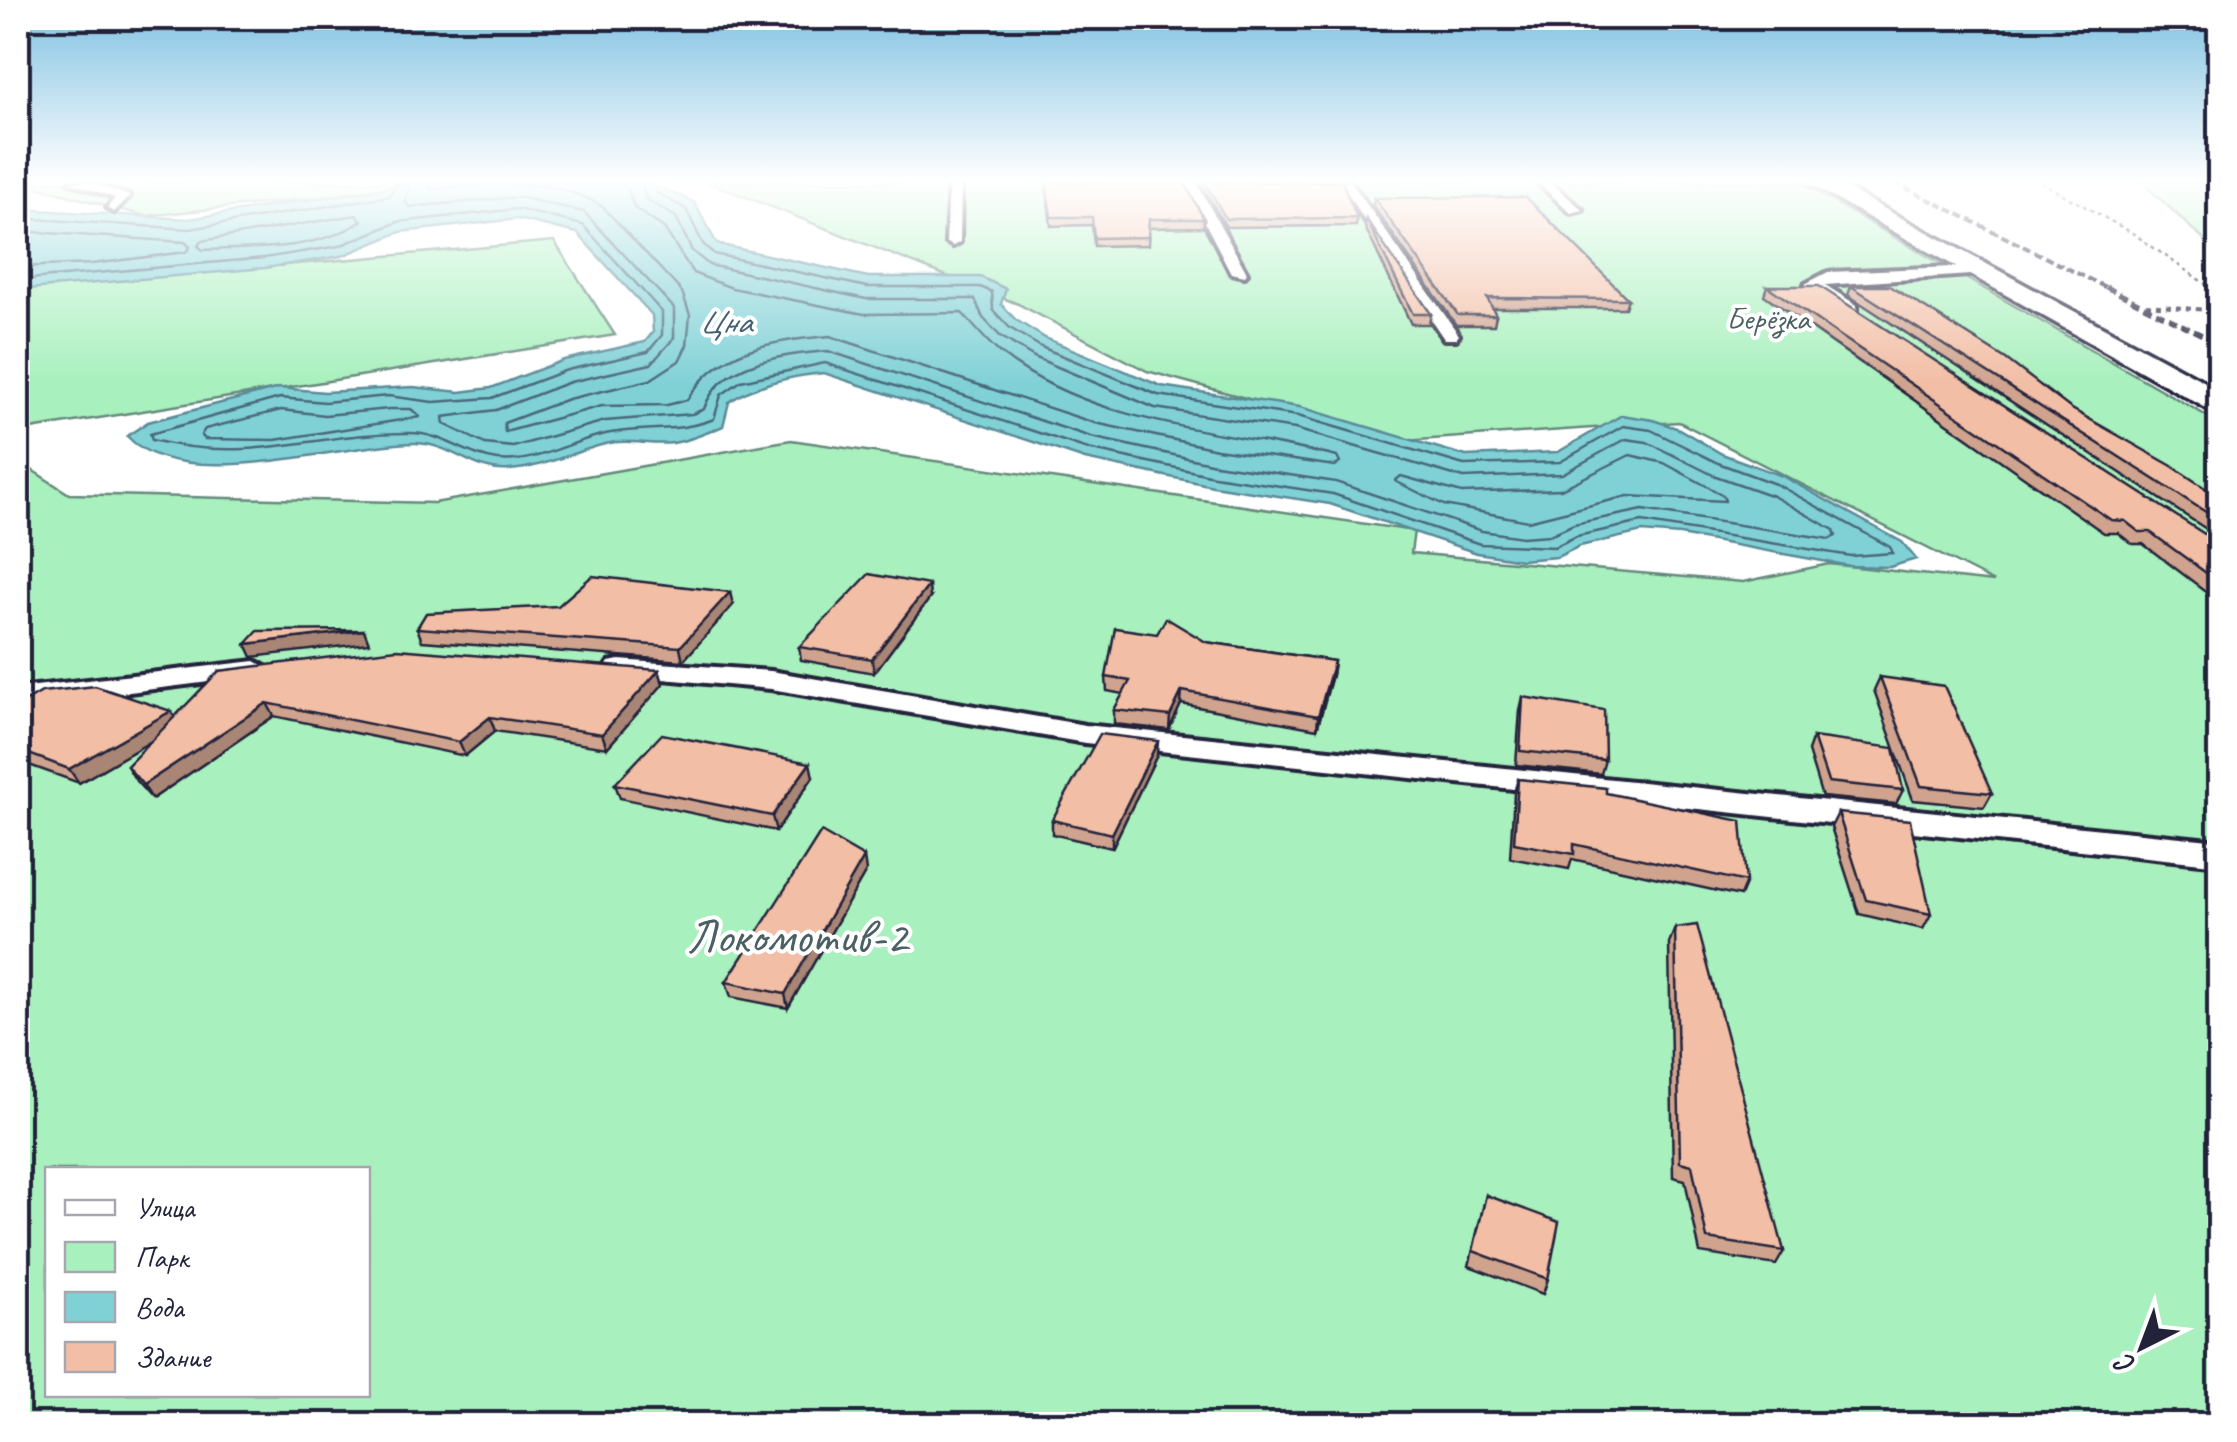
<svg xmlns="http://www.w3.org/2000/svg" width="2237" height="1442" viewBox="0 0 2237 1442" font-family="Caveat,sans-serif">
<rect width="100%" height="100%" fill="#fff"/>
<filter id="ink" filterUnits="userSpaceOnUse"><feTurbulence type="fractalNoise" baseFrequency=".01" numOctaves="2"/><feDisplacementMap in="SourceGraphic" scale="20" xChannelSelector="R" yChannelSelector="G"/><feConvolveMatrix kernelMatrix="1 2 1 2 8 2 1 2 1" color-interpolation-filters="sRGB"/></filter>
<g filter="url(#ink)">
<g fill="#a8f0bd" stroke="#65897c" stroke-width="2.5" fill-rule="evenodd">
<path d="M18 182H468L145 216Z"/>
<path d="M708 182H1798L2219 423V1424H18V461L69 494 434 503 791 440 1414 531 1411 553 1743 582 1829 564 1994 582 1679 422 1403 441 1147 371 1018 304ZM48 1170H368V1394H48Z"/>
<path d="M2142 182H2219V254Z"/>
<path d="M554 241 615 335 18 431V289Z"/>
</g>
<path fill="#80d1d6" stroke="#5a8b98" stroke-width="2.5" d="M421 182H647L694 202 717 244 868 277H981L1006 289 1001 304 1016 320 1045 338 1161 386 1300 407 1466 456 1558 452 1622 415 1653 420 1679 429 1722 454 1782 476 1902 542 1916 559 1890 567 1850 566 1680 535 1642 532 1580 546 1557 557 1521 560 1477 553 1330 504 1213 486 1085 459 824 373C791 376 757 383 729 402L723 426C707 433 690 440 673 443 651 446 628 438 605 444 573 452 542 468 509 470 474 473 452 444 416 443 346 442 180 496 127 436L148 422 279 388 325 392 413 387 460 392 491 388 564 360 645 342 653 332 652 315 577 233 518 219 400 232 342 256 265 268 18 290V209L189 219Z"/>
<g fill="none" stroke-linecap="round" stroke-linejoin="round">
<g stroke="#486879" stroke-width="2.5">
<path d="M411 182 405 202 409 207 519 197 584 212 674 308V338L651 364 570 382 496 410 443 417 444 424 485 444 513 447 605 421 692 414 704 409C720 361 783 355 828 351L1091 437 1215 464 1336 482 1482 531 1522 537 1550 535 1574 524 1643 510 1830 539 1836 536 1834 530 1773 496 1713 475 1647 442 1626 439 1562 474 1464 478 1295 429 1155 408 1034 357 1000 336 983 318 975 299H866L709 265 692 251 676 217 646 199 641 182"/>
<path d="M426 182 431 189C488 184 552 174 603 207L682 292 690 315 687 345 679 361 650 380 568 399 504 423 505 432 602 406 667 405 687 400C719 347 773 341 830 336L1095 423 1217 449 1335 466 1340 463 1337 457C1226 429 1092 427 999 352 986 341 974 326 962 313L864 314 732 288 693 273 664 228 634 208 626 182"/>
<path d="M356 215 362 221C317 251 255 248 203 250L198 246 201 241Z"/>
<path d="M18 218 190 229 389 196 398 182"/>
<path d="M18 231 185 242 190 247 186 252 92 264 18 267"/>
<path d="M18 280 264 258 339 246 398 222 518 209 583 225 662 312V335L648 352 567 370 492 398 433 402 388 396 325 402 280 398 150 434 152 440C254 465 314 432 410 433 443 433 466 456 498 460 534 464 567 443 601 435 639 425 677 434 714 419L721 395 741 381 825 363 1088 449 1214 476 1333 494 1480 544 1554 547 1577 536 1642 522 1851 556 1893 553 1890 547 1778 485 1718 463 1651 430 1623 426 1560 462 1464 465 1298 416 1158 395 1041 347 1010 328 993 310 992 292 980 287H867L714 254 703 244 686 209 657 193 653 182"/>
<path d="M389 409H411L420 417 275 440 205 439 201 435 205 429 281 410 325 415Z"/>
<path d="M1630 455 1664 463 1723 495 1725 501 1628 496 1528 521 1444 505 1395 481 1401 476 1462 493 1561 489Z"/>
</g>
<defs>
<g id="service">
<path d="M69 182H88L130 196 114 212 107 208 115 198Z"/>
<path d="M949 182H961L960 242 953 246 946 242Z"/>
<path d="M1184 182H1196L1247 273 1245 276 1231 273Z"/>
<path d="M1339 182H1351L1459 335 1456 339H1444Z"/>
<path d="M1537 182H1550L1583 210 1571 213Z"/>
<path d="M1978 266 1986 271 1984 274 1825 285 1857 305V313L1851 314 1805 284 1828 272Z"/>
<path d="M619 660 771 671 1085 725 2220 841V865L1085 743 771 689 609 674 605 668 609 662Z"/>
<path d="M255 661 269 669 265 675 18 706V688Z"/>
</g>
<path id="tertiary" d="M1806 182H1835L2220 390V416Z"/>
</defs>
<use href="#service" stroke="#22223b" stroke-width="8"/>
<use href="#tertiary" stroke="#22223b" stroke-width="7"/>
<path stroke="#22223b" stroke-width="2.5" stroke-dasharray="4 4" stroke-linecap="butt" d="M2041 182 2134 234 2214 290"/>
<g stroke="#22223b" stroke-width="4" stroke-dasharray="5 5" stroke-linecap="butt">
<path d="M2210 287 2220 294"/>
<path d="M2146 305 2220 311"/>
</g>
<use href="#service" fill="#fff" fill-rule="evenodd"/>
<use href="#tertiary" fill="#fff" fill-rule="evenodd"/>
<path stroke="#22223b" stroke-width="4" stroke-dasharray="8 4" stroke-linecap="butt" d="M1894 182 2111 290"/>
<path stroke="#22223b" stroke-width="5" stroke-dasharray="9 5" stroke-linecap="butt" d="M2106 287 2220 344"/>
</g>
<g fill="#d0a38e" stroke="#22223b" stroke-width="2.5">
<path d="M1046 182H1184L1204 219 1203 227 1149 228 1148 245 1094 246 1092 225 1051 226Z"/>
<path d="M1200 182H1342L1357 218 1356 226 1226 227Z"/>
<path d="M1374 198 1628 299 1625 308H1492L1496 315 1494 325H1456L1373 206Z"/>
<path d="M1366 219 1431 314 1429 324H1411L1365 227Z"/>
<path d="M1767 286 2220 544V602L2143 544H2132L2118 533H2104L1764 295Z"/>
<path d="M1851 286 2070 408 2220 498V538L1848 295Z"/>
<path d="M930 598 874 673 801 660 799 647Z"/>
<path d="M733 605 683 661 422 641 417 628Z"/>
<path d="M1206 642 1334 661 1332 675 1317 729 1181 704 1169 730 1114 724V710L1123 694 1107 691 1106 677Z"/>
<path d="M659 670 663 684 607 748 495 731 465 756 274 716 152 799 136 781 127 766 153 740 79 783 18 761V706L175 717 219 671Z"/>
<path d="M1880 677 1992 793 1984 807 1913 800 1874 690Z"/>
<path d="M1523 697 1605 760 1601 774 1516 765 1520 710Z"/>
<path d="M1813 737 1903 790 1896 804 1822 797 1808 751Z"/>
<path d="M1157 755 1112 848 1052 834V820Z"/>
<path d="M813 777 776 831 620 798 615 784Z"/>
<path d="M1518 779 1606 793 1746 882 1740 896 1572 859 1569 869 1510 858 1514 793Z"/>
<path d="M1838 813 1931 914 1923 929 1859 914 1831 827Z"/>
<path d="M866 871 788 1008 731 997 726 982Z"/>
<path d="M1675 928 1784 1251 1776 1265 1700 1253 1685 1180 1673 1177 1669 943Z"/>
<path d="M1486 1195 1548 1279 1543 1294 1469 1266Z"/>
</g>
<g fill="#a98574" stroke="#22223b" stroke-width="2.5">
<path d="M929 585 930 598 874 673 872 659Z"/>
<path d="M730 592 733 605 683 661 680 647Z"/>
<path d="M364 630 369 643 252 657 246 644Z"/>
<path d="M1334 661 1332 675 1317 729 1318 716Z"/>
<path d="M659 670 663 684 607 748 602 734Z"/>
<path d="M1182 691 1181 704 1169 730 1170 716Z"/>
<path d="M267 703 274 716 152 799 143 785Z"/>
<path d="M171 711 179 725 79 783 69 769Z"/>
<path d="M490 717 495 731 465 756 459 742Z"/>
<path d="M1158 741 1157 755 1112 848V834Z"/>
<path d="M810 763 813 777 776 831 772 816Z"/>
<path d="M864 857 866 871 788 1008 785 994Z"/>
</g>
<g fill="#f2bea5" stroke="#22223b" stroke-width="2.5">
<path d="M1046 182H1184L1204 219H1149L1148 237 1094 238 1092 217H1051Z"/>
<path d="M1205 182H1342L1357 218 1226 219Z"/>
<path d="M1526 197 1628 299 1487 298 1496 315H1458L1374 198Z"/>
<path d="M1366 219 1431 314H1413Z"/>
<path d="M1767 286H1819L2220 544V583L2150 532H2139L2125 521 2111 520Z"/>
<path d="M1851 286H1890L2006 359 2070 408 2172 466 2220 498V521Z"/>
<path d="M869 574 929 585 872 659 799 647Z"/>
<path d="M592 576 730 592 680 647 417 628 426 613 558 606Z"/>
<path d="M1166 618 1206 642 1334 661 1318 716 1182 691 1170 716 1114 710 1130 681 1106 677 1115 628 1157 634Z"/>
<path d="M364 630 246 644 258 631Z"/>
<path d="M397 649 659 670 602 734 490 717 459 742 267 703 143 785 127 766 219 671Z"/>
<path d="M1880 677 1944 686 1992 793 1921 786Z"/>
<path d="M95 686 171 711 69 769 18 750V706L42 692Z"/>
<path d="M1523 697 1604 710 1605 760 1520 751Z"/>
<path d="M662 734 810 763 772 816 615 784Z"/>
<path d="M1100 734 1158 741 1112 834 1052 820Z"/>
<path d="M1813 737 1894 748 1903 790 1828 782Z"/>
<path d="M1518 779 1606 788V793L1741 821 1746 882 1574 844V854L1514 843Z"/>
<path d="M1838 813 1910 820 1931 914 1866 900Z"/>
<path d="M821 832 864 857 785 994 726 982Z"/>
<path d="M1697 925 1784 1251 1707 1239 1692 1165 1680 1162 1675 928Z"/>
<path d="M285 1165 295 1170H280Z"/>
<path d="M1486 1195 1559 1222 1548 1279 1473 1251Z"/>
</g>
</g>
<linearGradient id="sky" x2="0" y2="1"><stop stop-color="#7ec0e1"/><stop offset="0.47" stop-color="#fff"/><stop offset="1" stop-color="#fff" stop-opacity="0"/></linearGradient>
<rect width="2237" height="384" fill="url(#sky)"/>
<g text-anchor="middle" dominant-baseline="central" stroke-width="8" stroke-linejoin="round" paint-order="stroke">
<g font-size="32" fill="#4a6062" stroke="#fff">
<text x="1768" y="318">Берёзка</text>
</g>
<g font-size="35" font-style="italic" fill="#435f71" stroke="#fff">
<text x="725" y="321">Цна</text>
</g>
<g font-size="48" fill="#4a6062" stroke="#fff">
<text x="797" y="936">Локомотив-2</text>
</g>
</g>
<rect width="2237" height="1442" fill="none" stroke="#fff" stroke-width="60"/>
<rect x="30" y="30" width="2177" height="1382" fill="none" stroke="#22223b" stroke-width="4" filter="url(#ink)"/>
<rect x="45" y="1167" width="325" height="230" fill="#ffffff" stroke="#a7a7b1" stroke-width="2.5"/>
<rect x="65" y="1200" width="50" height="15" fill="#ffffff" stroke="#a7a7b1" stroke-width="2.5"/>
<text x="135" y="1217" font-size="30" fill="#22223b">Улица</text>
<rect x="65" y="1242" width="50" height="30" fill="#a8f0bd" stroke="#a7a7b1" stroke-width="2.5"/>
<text x="135" y="1267" font-size="30" fill="#22223b">Парк</text>
<rect x="65" y="1292" width="50" height="30" fill="#80d1d6" stroke="#a7a7b1" stroke-width="2.5"/>
<text x="135" y="1317" font-size="30" fill="#22223b">Вода</text>
<rect x="65" y="1342" width="50" height="30" fill="#f2bea5" stroke="#a7a7b1" stroke-width="2.5"/>
<text x="135" y="1367" font-size="30" fill="#22223b">Здание</text>
<g transform="translate(2142 1347) rotate(222)" stroke="#ffffff" stroke-width="8" paint-order="stroke">
<path d="M0-8L18 38L0 25L-18 38Z" fill="#22223b"/>
<text y="-15" font-size="28" font-weight="bold" text-anchor="middle" fill="#22223b">С</text>
</g>
</svg>
